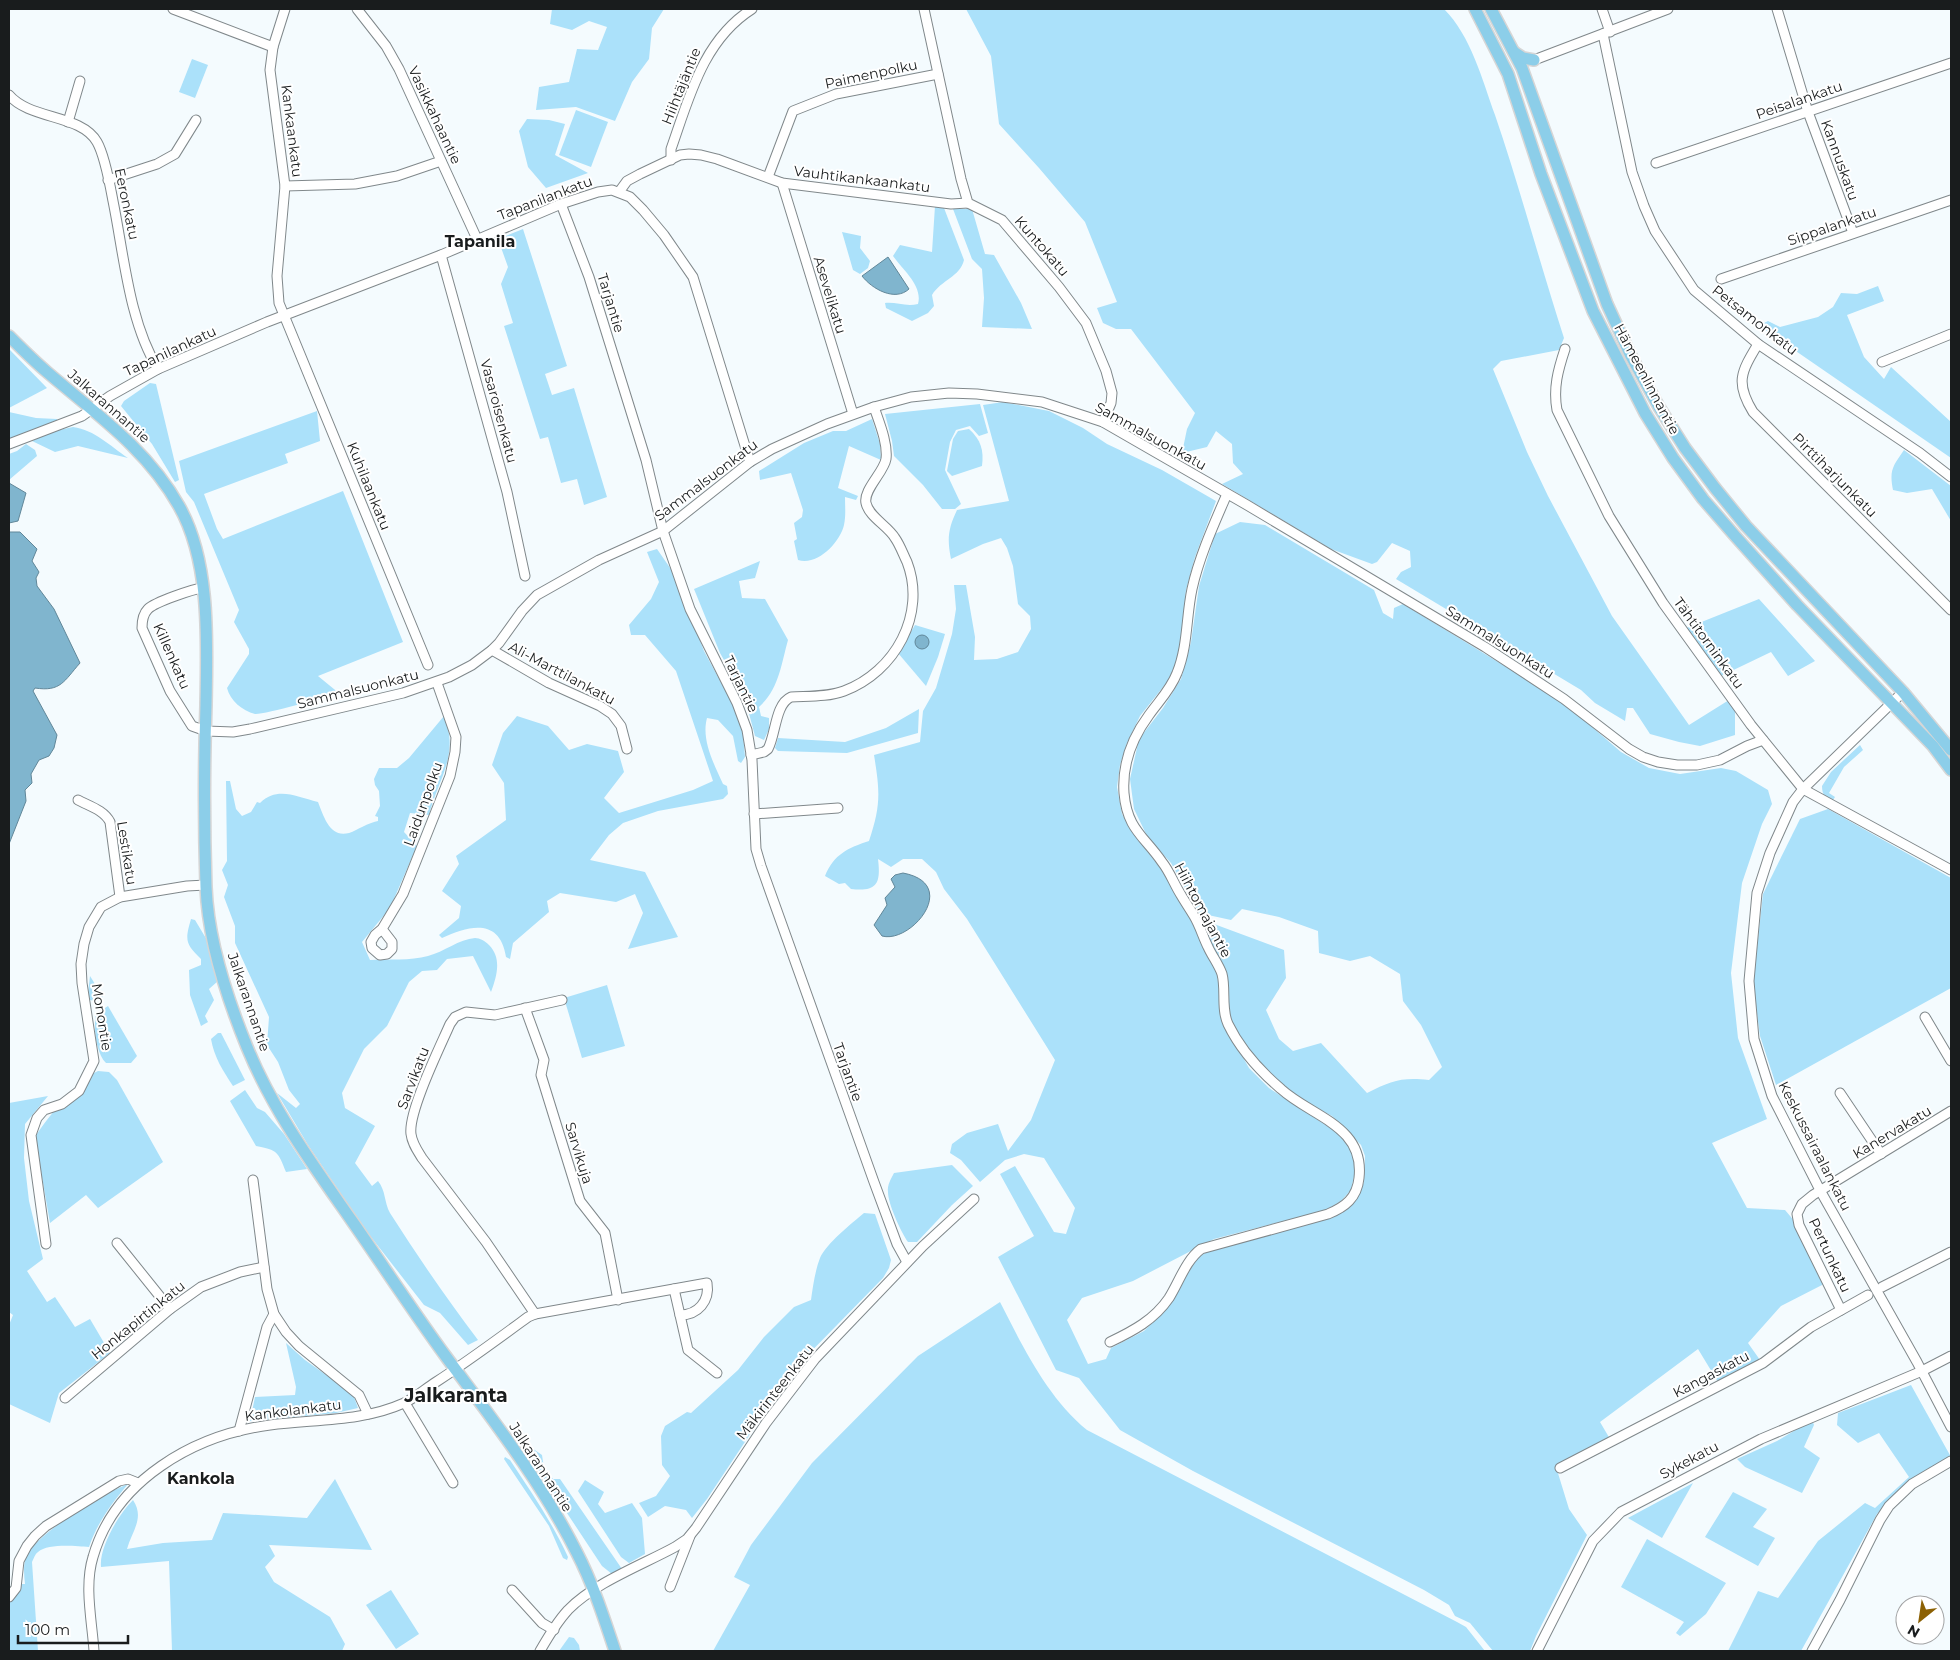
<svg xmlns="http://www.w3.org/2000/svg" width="1960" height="1660" viewBox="0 0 1960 1660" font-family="Montserrat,sans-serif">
<rect width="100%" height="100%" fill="#f4fbfe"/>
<g fill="#abe1fa">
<path d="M552 9H664L652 28 649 59 632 82 615 121 576 107 536 110 539 87 569 82 577 49 598 50 607 27 589 21 572 30 550 24Z"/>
<path d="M966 9H1444C1471 36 1482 79 1495 115 1520 188 1540 264 1564 338L1559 350 1501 361 1493 369 1527 452 1548 496 1612 616 1689 725 1729 700 1735 706V735L1700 746 1679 742 1650 734 1633 708H1627L1625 721 1595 703 1581 690 1396 579 1401 572 1411 567 1410 551 1392 543 1377 562 1372 564 1331 549 1222 484 1243 474 1233 463 1232 444 1216 431 1207 447 1182 453 1187 429 1195 413 1131 329H1116L1103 323 1097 308 1117 302 1085 222 1039 168 999 124 991 56Z"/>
<path d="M192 59 208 65 195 98 179 92Z"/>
<path d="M576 110 608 122 591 167 559 155Z"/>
<path d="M527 119 549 120 565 124 555 155 588 173 546 188 528 167 519 131Z"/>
<path d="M935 206 944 208 964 260C960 277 941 280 932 295L934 306 928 313 912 321 886 308 885 303C897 302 906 307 918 304 923 286 903 270 893 256L900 245 932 252Z"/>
<path d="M953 209H972L985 254 994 255 1021 303 1032 329 982 327 984 298 982 269 972 259Z"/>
<path d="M523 229 567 366 545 374 552 395 574 388 607 497 584 505 577 479 561 483 548 437 540 439 504 326 513 323 501 284 508 267 498 239Z"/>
<path d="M842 232 861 236 860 248 870 261 868 268 860 274 853 270Z"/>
<path d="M1878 286 1884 301 1847 315 1864 357 1884 379 1891 367 1951 422V458L1764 329 1762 324 1768 321 1780 327 1818 317 1833 307 1841 293 1857 294Z"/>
<path d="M9 349 47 388 9 408Z"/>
<path d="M150 383 156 384 179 480 175 482 152 444 121 406 124 401Z"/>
<path d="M1003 402 1049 411 1083 428 1107 444 1162 470 1216 501 1195 557 1186 590 1179 657 1171 677 1140 716 1127 743 1120 765 1117 787 1122 814 1130 829 1165 874 1177 897 1192 920 1217 973 1222 1020 1249 1068 1269 1088 1344 1137 1355 1157V1172L1351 1190 1341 1201 1326 1210 1214 1239 1133 1281 1082 1298 1067 1320 1088 1364 1106 1359 1111 1348 1144 1331 1165 1310 1198 1257 1217 1247 1330 1218 1345 1211 1359 1195 1364 1182 1365 1156 1361 1145 1332 1116 1300 1099 1278 1082 1237 1038 1229 1020 1224 972 1210 945 1202 925 1207 922 1214 924 1284 950 1286 978 1266 1010 1279 1039 1293 1051 1321 1043 1367 1093C1391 1081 1401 1077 1429 1080L1442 1067 1421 1025 1403 1001 1400 974 1370 956 1350 961 1319 953 1318 931 1279 917 1242 909 1231 920 1199 913 1171 863 1148 838 1134 809 1130 779 1139 739 1163 708 1181 679 1191 642 1199 586 1215 534 1240 522 1265 525 1374 590 1383 613 1393 619 1394 608 1403 604 1562 701 1621 752 1649 768 1680 774 1721 768 1736 771 1768 790 1772 804 1762 824 1742 883 1731 973 1738 1038 1767 1119 1712 1143 1747 1208 1785 1210 1796 1223 1824 1284 1781 1306 1748 1343 1760 1360 1718 1382 1698 1349 1600 1422 1610 1439 1562 1464 1557 1470 1569 1509 1587 1535 1536 1636 1530 1651H1493L1470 1623 1455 1616 1449 1605 1424 1590 1193 1471 1120 1430 1079 1378 1056 1370 998 1257 1034 1236 1000 1174 1015 1166 1054 1232 1066 1234 1075 1208 1044 1158 1024 1154 1005 1160 980 1182 961 1160 950 1153 952 1144 967 1133 998 1124 1008 1151 1031 1120 1055 1060 967 919 944 889 936 872 922 859H903L891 867 878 859C881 884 877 892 851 889L845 883 839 884 825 876C834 854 848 848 869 841 881 805 880 792 874 755L920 742 923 711 936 688 952 634 956 609 954 585H966L975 637 974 660 997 659 1018 652 1031 629 1030 616 1018 604 1013 566 1007 548 1001 538 983 544 951 559C947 539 948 529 957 510L1009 501 983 405Z"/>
<path d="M980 404 988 433 979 436 970 426 956 430 950 442 945 470 961 504 955 509H942L923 485 894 456 892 441 885 414Z"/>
<path d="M317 411 320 441 285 454 288 463 204 494 217 529 223 539 343 491 403 642 318 676 340 694C326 697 263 715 255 714 242 711 230 700 227 688L249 654V649L234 622 239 610 194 502 186 492 179 461Z"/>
<path d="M9 412 36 418 57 419 58 421 9 441Z"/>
<path d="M872 419 880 444 881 460 849 446 838 488 858 496 856 500 845 497C845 506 846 516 844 525 840 542 818 566 798 560L794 541 797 539 794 523 802 517 803 510 791 473 760 480 759 471 804 443 833 431H846Z"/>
<path d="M73 427C95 430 110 446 128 458L78 446 55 452 32 441 54 431Z"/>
<path d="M969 429C981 440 984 450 982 466L952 476 947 471 953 439 958 431Z"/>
<path d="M26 444 35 450 37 456 9 480V454L17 451Z"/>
<path d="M1904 450 1951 486V521L1932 489 1907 493 1893 490C1889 470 1893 466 1904 450Z"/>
<path d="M657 549 675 575 704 651 732 703 743 733 745 757 741 763 738 761 733 736 718 720 707 718C701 740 714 764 723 784L727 786 728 794 723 799 658 811 623 823 609 835 590 860 645 872 678 937 628 949 643 913 635 894 616 902 560 893 547 901 549 912 513 943 510 959 506 957C500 918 470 925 442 938L439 935 459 918 461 906 442 891 459 864 456 856 506 820 504 783 492 765 503 733 517 716 548 726 569 750 587 744 618 751 624 772 604 798 619 813 693 790 713 781 676 671 645 635H631L629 625 651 599 659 582 647 552Z"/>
<path d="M760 561 755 578 739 581 742 598 765 599 788 640C781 665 779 689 759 707L761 716 769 718V729L764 740 755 736 747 706 741 690 720 653 694 589Z"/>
<path d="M1759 599 1815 661 1788 676 1771 652 1721 676 1684 629Z"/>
<path d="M915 625 945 634 938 657 926 686 898 653Z"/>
<path d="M919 709 918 733 847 753 778 751 775 748 778 738 845 742 886 728Z"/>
<path d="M444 716C460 755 438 779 429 815L410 813 404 832 417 846 390 908 362 942 370 960C389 959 410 961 428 956 444 952 459 939 475 938 480 938 485 941 489 945 502 958 497 976 491 992L473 956 447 959 437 970 422 971 409 982 387 1026 364 1049 342 1093 345 1108 375 1126 355 1163 372 1186 378 1181C386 1191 384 1202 390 1213 418 1257 447 1299 478 1340L468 1345 440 1313 424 1305 364 1228 308 1145 277 1093 296 1108 300 1104 289 1090 278 1062 267 1045 269 1017 235 943V926L224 897 228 885 222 870 227 861 226 781H230L236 809 242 816 251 812 257 802 260 803C278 786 296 797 318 802 325 820 332 843 356 830 364 826 369 823 378 821V817L375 816 380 806 379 791 375 785 374 779 379 768H397L409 758Z"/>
<path d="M1860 745 1863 750 1844 767 1829 793 1835 797 1833 800C1825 799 1822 794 1822 786L1831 772Z"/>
<path d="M1828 809 1951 878V988L1776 1085 1760 1036 1753 984 1763 894 1800 819Z"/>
<path d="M191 919 195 920 210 945 218 981 209 989 214 1000 205 1016 208 1022 201 1026 190 995 189 970 201 965V959C185 944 185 940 191 919Z"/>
<path d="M90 976 103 997 95 1001 90 1000 88 993Z"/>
<path d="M607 985 625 1046 582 1058 564 998Z"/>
<path d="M108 1006 137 1056 131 1063H106C96 1053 93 1028 96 1014Z"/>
<path d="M218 1033H221L245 1080 233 1086C223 1071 214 1057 211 1039Z"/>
<path d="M98 1071 109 1072 117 1080 163 1162 98 1208 86 1195 50 1223 35 1137C48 1117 77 1080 98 1071Z"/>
<path d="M245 1090 257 1108 265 1112 284 1134 307 1169 286 1172C278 1152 278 1150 256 1146L230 1101Z"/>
<path d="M48 1096 25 1124 24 1158 29 1201 43 1259 27 1271 47 1302 55 1297 75 1327 90 1319 110 1353 59 1393 50 1423 9 1404V1325L13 1315 9 1312V1103Z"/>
<path d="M952 1165 973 1186 952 1205 917 1242H908C901 1232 888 1204 888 1192 887 1185 891 1179 894 1173Z"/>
<path d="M864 1213 875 1214 891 1260 889 1268 883 1278 792 1371 707 1499 692 1518 686 1510 665 1506 648 1517 639 1503 656 1496 670 1476 662 1465 661 1436 665 1426 687 1412 691 1413 738 1370 764 1337 794 1307 811 1300C813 1286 815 1271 820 1258 826 1244 852 1223 864 1213Z"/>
<path d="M1000 1302C1023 1347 1047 1397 1087 1430L1457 1622 1466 1627 1485 1651H713L750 1585 734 1577 751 1545 812 1463 918 1356Z"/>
<path d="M286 1343 305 1360 353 1394 358 1408 336 1413 250 1421 255 1397 295 1395 296 1387Z"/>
<path d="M1911 1385 1951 1457 1921 1473 1898 1491 1877 1514 1801 1651H1728L1758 1591 1778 1598 1818 1541 1865 1503 1875 1508 1909 1477 1879 1433 1858 1443 1837 1425 1838 1413Z"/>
<path d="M1812 1420 1814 1425 1804 1447 1820 1458 1802 1493 1745 1467 1737 1459 1777 1441Z"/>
<path d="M522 1441 542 1455 544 1468 553 1479H560L622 1569 612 1574 602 1566 522 1445Z"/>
<path d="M505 1457 510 1460C531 1492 552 1522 568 1557L567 1560 563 1558 549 1526 504 1459Z"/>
<path d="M335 1479 372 1550 269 1545 275 1556 265 1567 274 1582 330 1617 345 1644 342 1651H172L169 1561 101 1567C99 1547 119 1514 133 1500 145 1518 132 1531 127 1549L163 1543 212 1540 223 1513 307 1518Z"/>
<path d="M585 1480 604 1492 598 1504 605 1513 632 1503 642 1518 645 1554 629 1563 621 1557 578 1491Z"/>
<path d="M1693 1483 1662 1538 1628 1518Z"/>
<path d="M128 1484C112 1503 97 1523 89 1547 76 1546 48 1543 38 1552 35 1554 34 1558 32 1562L38 1651H9V1590L13 1584H25C24 1575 23 1566 26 1557 35 1534 104 1493 128 1484Z"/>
<path d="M1733 1492 1767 1509 1753 1527 1775 1538 1758 1566 1705 1537Z"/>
<path d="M1647 1539 1726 1583 1706 1614 1680 1636 1676 1633 1684 1622 1621 1587Z"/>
<path d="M391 1590 419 1634 396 1649 366 1605Z"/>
<path d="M569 1637 574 1638 579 1645 580 1651H559Z"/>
</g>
<g fill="#80b5ce" stroke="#618799">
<path d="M888 257 909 289C895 302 872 289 862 276Z"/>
<path d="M9 483 26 493 18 521 9 523Z"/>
<path d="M9 532H20L37 549 32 561 39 572 36 578 37 586 54 609 80 663C64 681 61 692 35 688L33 691 57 735 54 748 49 756 39 760 31 774 32 783 25 790 26 801 9 844Z"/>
<circle cx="922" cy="642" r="7"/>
<path d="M903 873C961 884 911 944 882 936L874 925 887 905 885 898 895 887 891 879 895 875Z"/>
</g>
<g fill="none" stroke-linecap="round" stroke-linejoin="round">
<defs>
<g id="minor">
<path d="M173 9 273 47"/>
<path d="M285 9 273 47 270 70 285 186 277 276 279 303 428 665"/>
<path d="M357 9 386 46 399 69 477 239"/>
<path d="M924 9 961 179 968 203 1002 220 1059 287 1086 323 1106 371 1112 393 1111 403 1103 422"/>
<path d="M1602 9 1610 32"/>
<path d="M1777 9 1808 112 1853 233"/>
<path d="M1603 34 1632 172 1644 206 1655 231 1694 290 1758 344 1920 453 1951 477"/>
<path d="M1534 60 1668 9"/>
<path d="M9 95C30 120 81 114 97 142 105 156 110 185 113 201 124 255 129 322 158 369"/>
<path d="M68 122 80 81"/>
<path d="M671 160V149C689 98 703 40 752 9"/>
<path d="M1656 163 1951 63"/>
<path d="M768 177 793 111 836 94 938 74"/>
<path d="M108 180 157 164 175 154 196 120"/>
<path d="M782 183 853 414"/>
<path d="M285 186 355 184 397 176 441 161"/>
<path d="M619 192 627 181 640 174 680 155 689 154 701 155 717 159 782 183 951 204 968 203"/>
<path d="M561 204 589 277 646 460 663 531 690 609 737 703 747 730 752 760 756 849 761 866 874 1182 897 1244 907 1262"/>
<path d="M441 255 507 492 525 576"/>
<path d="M1721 279 1951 200"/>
<path d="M1758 344C1741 372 1735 383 1753 412L1951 610"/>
<path d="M1565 349C1558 370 1553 388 1557 410L1609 516 1663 603 1751 725 1803 789 1951 870"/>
<path d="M1882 362 1951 334"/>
<path d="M9 444 82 416 110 396 158 369 267 322 441 255 561 204 598 192 612 190 630 197 643 210 664 235 693 277 750 462"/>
<path d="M203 588C193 589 155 602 148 609 143 614 142 621 142 628L170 691 192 726 206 731 233 732 250 729 403 693 449 677 472 665 492 650 499 643 522 611 537 595 599 560 663 531 750 462 772 449 827 424 874 407 911 397 949 393 977 394 1042 402 1103 422 1247 505 1485 647 1564 699 1629 749 1643 757 1658 762 1677 765H1697L1720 760 1747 746 1763 740"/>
<path d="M492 650 549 683 600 706 612 714 621 726 627 749"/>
<path d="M1903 692 1803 789 1793 802 1770 853 1757 893 1749 981 1754 1039 1772 1096 1821 1192 1917 1362 1951 1427"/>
<path d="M751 755 764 752 768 749C776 734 775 704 791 697 809 696 828 697 844 691 895 672 927 614 907 562 903 554 900 545 895 538 888 526 869 517 866 503 863 490 884 472 886 459 888 443 879 422 874 407"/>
<path d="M78 800C89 806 104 810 110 822L120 897"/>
<path d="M754 814 838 808"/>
<path d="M382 929 392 942V949L387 954 380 955 372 948 371 942 375 935 382 929 403 894 450 776 455 752 456 737 437 683"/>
<path d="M525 1008 544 1060 541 1075 580 1201 605 1233 618 1300"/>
<path d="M1925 1017 1951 1061"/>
<path d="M1840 1093 1881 1154"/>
<path d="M253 1180 267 1289 274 1314 286 1332 299 1346 359 1395 368 1414"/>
<path d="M117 1243 170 1309"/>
<path d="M46 1244 31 1135 37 1118 44 1110 62 1104 79 1091 94 1061 82 983 81 964 84 944 89 927 101 907 120 897 187 886 206 885"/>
<path d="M1882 1287 1951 1252"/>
<path d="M674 1289 688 1350 717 1373"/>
<path d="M1841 1310 1799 1225 1797 1214 1802 1204 1813 1195 1951 1111"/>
<path d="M535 1314 707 1283C710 1301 698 1315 680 1315"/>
<path d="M1110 1342C1133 1331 1154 1320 1169 1298 1179 1282 1186 1260 1201 1249L1328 1214C1345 1207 1357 1198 1359 1178 1365 1126 1312 1117 1281 1089 1260 1071 1240 1049 1228 1024 1221 1009 1226 989 1222 974 1219 965 1212 956 1208 947 1203 937 1200 926 1194 916 1190 909 1185 902 1181 895 1174 884 1170 872 1162 862 1144 836 1127 829 1124 793 1122 764 1132 738 1149 715 1159 701 1171 689 1177 673 1188 646 1186 617 1192 589 1199 557 1214 524 1227 494"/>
<path d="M65 1398 170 1309 201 1287 240 1272 264 1267"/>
<path d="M405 1403 453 1483"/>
<path d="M239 1431 267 1327 274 1314"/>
<path d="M1560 1468 1763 1363 1811 1327 1868 1295"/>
<path d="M670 1587 690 1536"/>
<path d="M512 1590 542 1623 554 1630"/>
<path d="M9 1597 16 1588 19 1561 27 1546 35 1536 46 1526 119 1481 128 1479 138 1483"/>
<path d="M94 1651C92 1621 84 1586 93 1557 115 1480 194 1435 270 1425 315 1419 362 1422 404 1403 415 1398 425 1389 436 1382 467 1362 498 1339 528 1317L535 1314 486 1242 422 1158C417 1150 412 1143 411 1134 408 1112 440 1047 450 1024L455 1017 466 1012 495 1015 562 1000"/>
<path d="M540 1651C548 1637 557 1622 568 1610 594 1583 642 1565 675 1547L687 1539 696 1528 766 1423 815 1359 923 1246 974 1199"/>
<path d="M1537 1651 1593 1541 1621 1512 1761 1439 1922 1371 1951 1356"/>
<path d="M1812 1651 1840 1600 1880 1520 1889 1506 1912 1484 1951 1461"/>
</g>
<g id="major">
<path d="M1475 9 1508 74 1541 174 1593 311 1645 413 1673 458 1703 499 1736 537 1797 605 1933 746 1951 770"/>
<path d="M1491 9 1522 68 1607 304 1630 354 1659 407 1685 448 1715 488 1746 526 1903 692 1951 750"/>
<path d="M1514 52 1523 58 1534 60"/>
<path d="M9 336C21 348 34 361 47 372 95 413 147 449 179 506 211 562 207 643 206 705 204 766 204 827 206 887 208 940 227 998 247 1047 273 1111 313 1165 352 1221 384 1267 414 1313 447 1358 493 1420 542 1483 577 1553 593 1584 604 1618 615 1651"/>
</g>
</defs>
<use href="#minor" stroke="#80888b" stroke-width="11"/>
<use href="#major" stroke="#d6d6d6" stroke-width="14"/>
<use href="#minor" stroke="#fff" stroke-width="9"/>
<use href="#major" stroke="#8ccee9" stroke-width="11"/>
</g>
<g text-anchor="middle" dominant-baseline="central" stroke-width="4" stroke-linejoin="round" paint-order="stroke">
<g font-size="14" fill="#191c1d" stroke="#fff">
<text transform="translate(871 74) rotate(-12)">Paimenpolku</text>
<text transform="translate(681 86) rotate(-68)">Hiihtäjäntie</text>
<text transform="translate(1799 100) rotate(-19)">Peisalankatu</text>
<text transform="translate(435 115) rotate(65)">Vasikkahaantie</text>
<text transform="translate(292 131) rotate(83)">Kankaankatu</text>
<text transform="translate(1840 160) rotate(70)">Kannuskatu</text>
<text transform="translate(862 179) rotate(7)">Vauhtikankaankatu</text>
<text transform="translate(545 198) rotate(-21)">Tapanilankatu</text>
<text transform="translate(127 204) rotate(78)">Eeronkatu</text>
<text transform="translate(1832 226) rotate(-19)">Sippalankatu</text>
<text transform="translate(1042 246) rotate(49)">Kuntokatu</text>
<text transform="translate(830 295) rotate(73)">Asevelikatu</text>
<text transform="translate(611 303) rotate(73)">Tarjantie</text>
<text transform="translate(1755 320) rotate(38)">Petsamonkatu</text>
<text transform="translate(170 351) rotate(-25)">Tapanilankatu</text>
<text transform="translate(1647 379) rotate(62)">Hämeenlinnantie</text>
<text transform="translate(109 406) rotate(41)">Jalkarannantie</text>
<text transform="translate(499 411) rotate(75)">Vasaroisenkatu</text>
<text transform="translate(1151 436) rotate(29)">Sammalsuonkatu</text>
<text transform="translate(1835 475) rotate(45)">Pirttiharjunkatu</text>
<text transform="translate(706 480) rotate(-37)">Sammalsuonkatu</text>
<text transform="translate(369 486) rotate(68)">Kuhilaankatu</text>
<text transform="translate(1500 642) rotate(32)">Sammalsuonkatu</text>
<text transform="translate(1709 643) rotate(54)">Tähtitorninkatu</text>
<text transform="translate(172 656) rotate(66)">Killenkatu</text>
<text transform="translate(562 673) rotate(28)">Ali-Marttilankatu</text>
<text transform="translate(741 684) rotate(64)">Tarjantie</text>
<text transform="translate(358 689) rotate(-14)">Sammalsuonkatu</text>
<text transform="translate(423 804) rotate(-70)">Laidunpolku</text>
<text transform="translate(127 853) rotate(81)">Lestikatu</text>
<text transform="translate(1203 910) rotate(62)">Hiihtomajantie</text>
<text transform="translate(249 1002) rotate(71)">Jalkarannantie</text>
<text transform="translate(102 1017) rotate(81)">Monontie</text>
<text transform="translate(848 1072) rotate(70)">Tarjantie</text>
<text transform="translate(413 1078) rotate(-69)">Sarvikatu</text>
<text transform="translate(1892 1132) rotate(-31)">Kanervakatu</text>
<text transform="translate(1815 1146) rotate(63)">Keskussairaalankatu</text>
<text transform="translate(579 1153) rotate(73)">Sarvikuja</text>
<text transform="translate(1830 1255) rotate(65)">Pertunkatu</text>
<text transform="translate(138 1320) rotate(-39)">Honkapirtinkatu</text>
<text transform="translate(1711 1374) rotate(-28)">Kangaskatu</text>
<text transform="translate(775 1392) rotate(-52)">Mäkirinteenkatu</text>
<text transform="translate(293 1410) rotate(-7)">Kankolankatu</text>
<text transform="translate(1689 1460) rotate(-28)">Sykekatu</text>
<text transform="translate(541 1467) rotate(57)">Jalkarannantie</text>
</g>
<g font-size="16" font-weight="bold" fill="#191c1d" stroke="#fff">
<text x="480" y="241">Tapanila</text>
<text x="201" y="1478">Kankola</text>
</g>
<g font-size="19" font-weight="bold" fill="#191c1d" stroke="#fff">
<text x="456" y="1395">Jalkaranta</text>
</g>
</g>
<rect width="1960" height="1660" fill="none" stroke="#191c1d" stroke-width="20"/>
<g transform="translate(1920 1620) rotate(210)"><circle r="24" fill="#ffffff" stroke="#a3a4a5"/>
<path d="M0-4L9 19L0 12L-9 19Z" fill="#8c6104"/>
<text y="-8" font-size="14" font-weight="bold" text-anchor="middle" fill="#191c1d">N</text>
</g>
<path d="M18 1635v8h110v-8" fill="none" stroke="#191c1d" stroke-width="2.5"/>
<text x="25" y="1635" font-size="15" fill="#191c1d" stroke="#ffffff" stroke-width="4" paint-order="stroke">100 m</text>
</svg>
